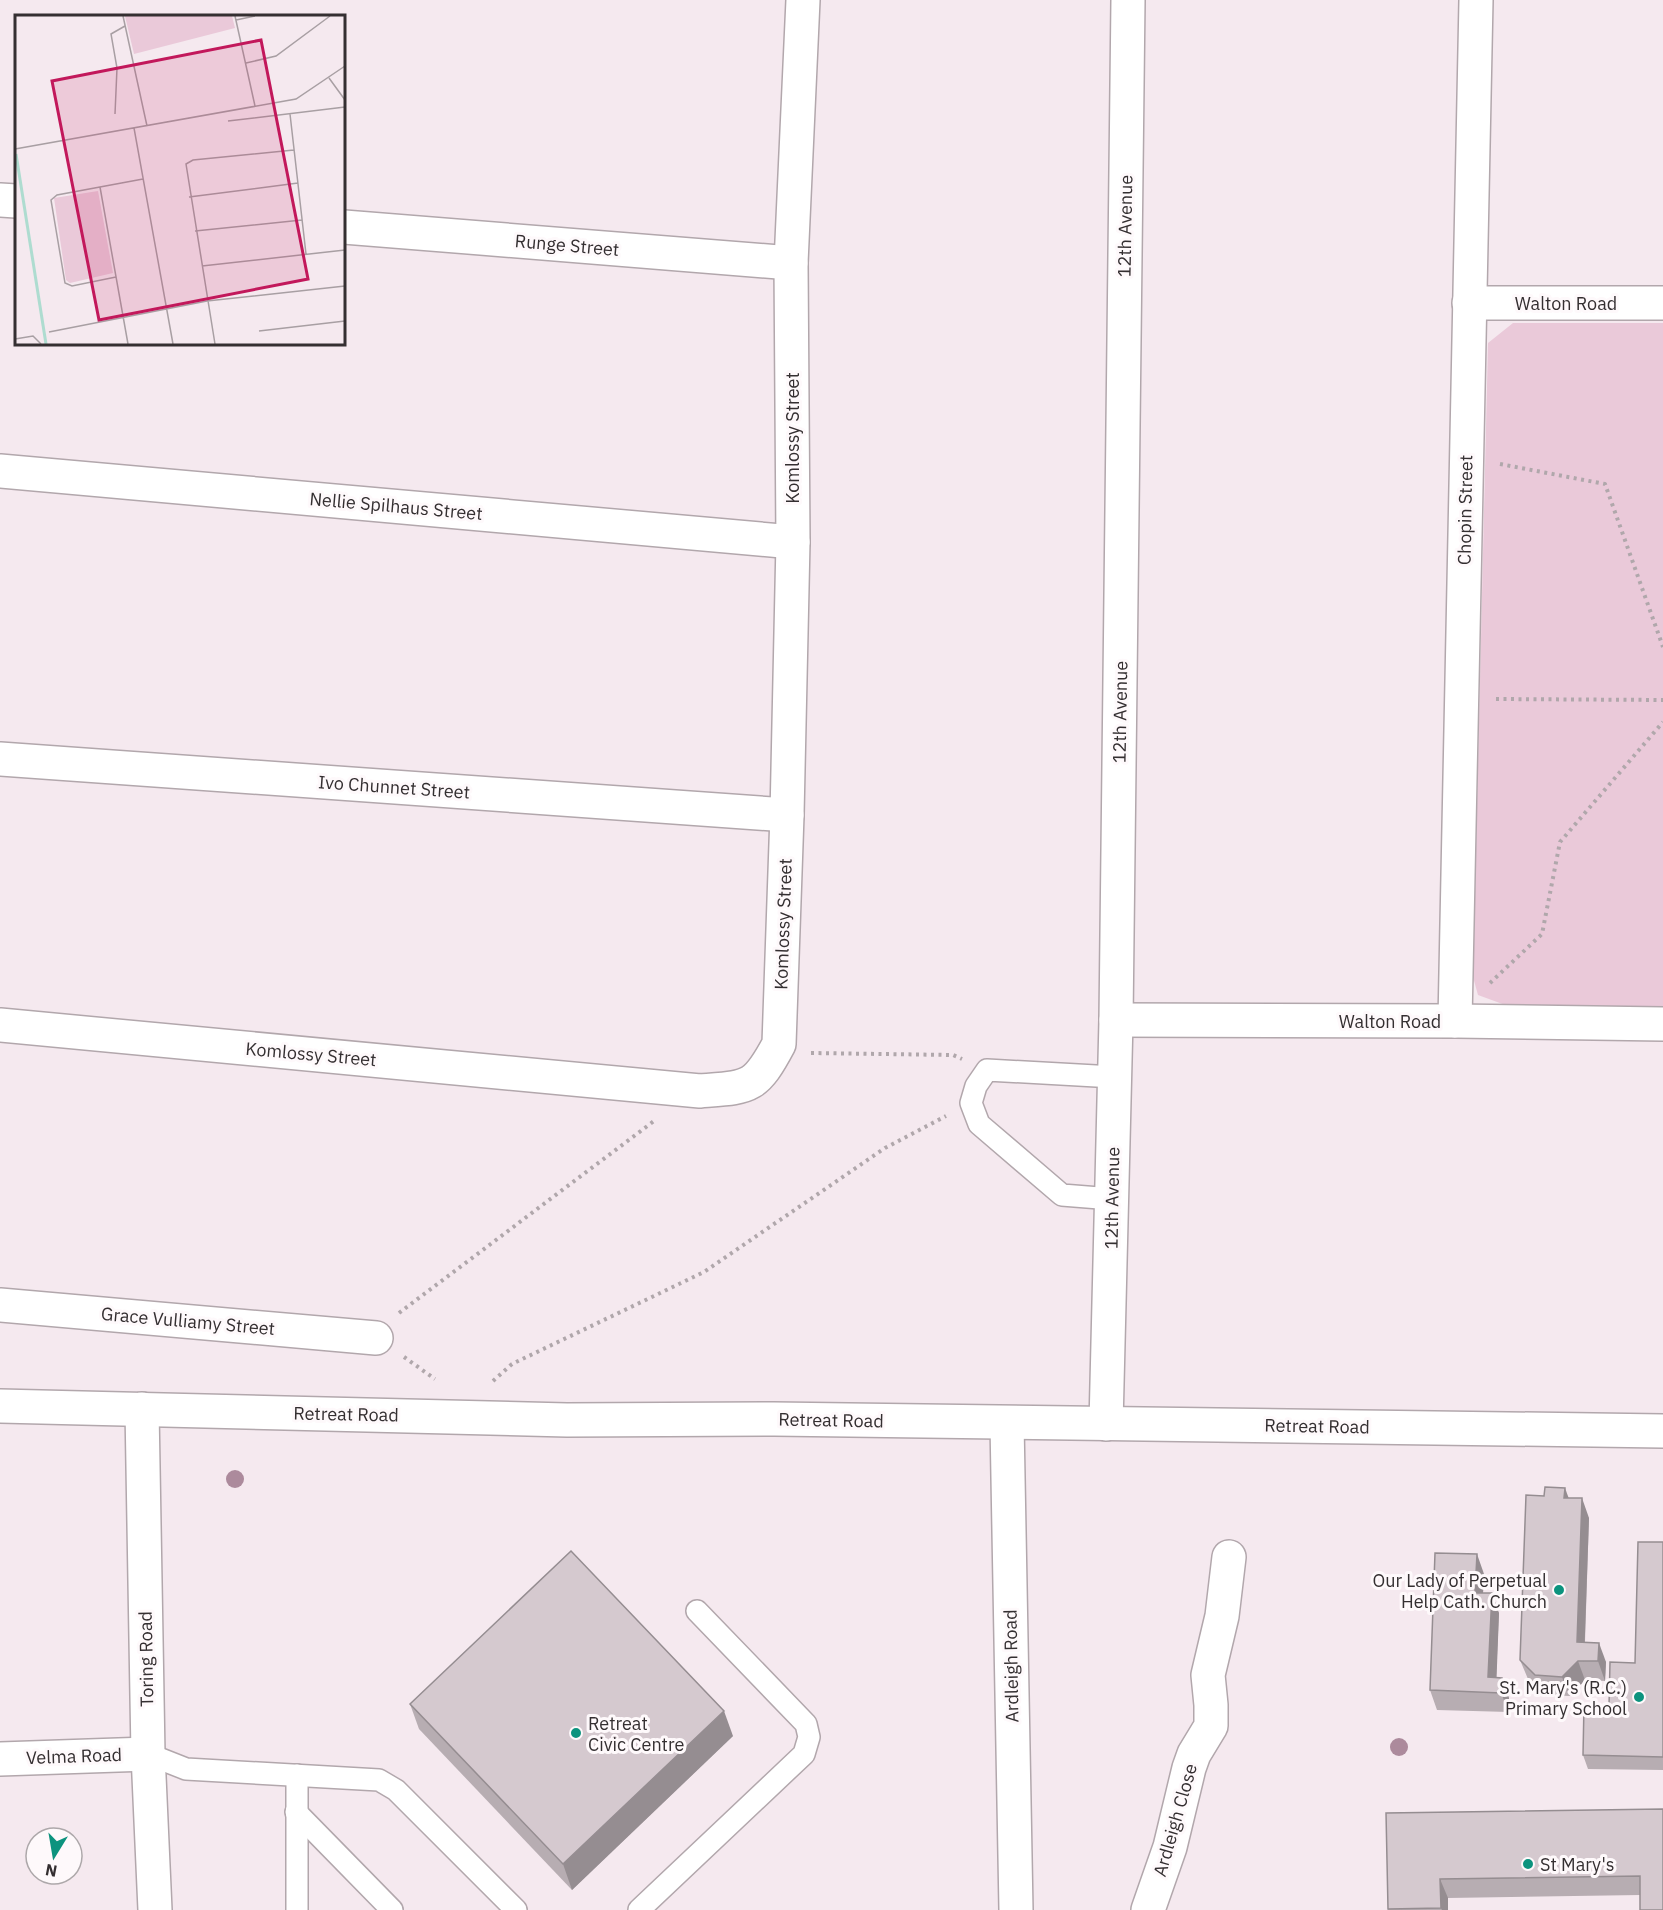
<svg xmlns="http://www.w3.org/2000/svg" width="1663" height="1910" viewBox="0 0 1663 1910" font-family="'IBM Plex Sans',sans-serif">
<rect width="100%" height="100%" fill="#f5e9ef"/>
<path fill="#eac9d9" d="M1513 323H1663V1009L1508 1006 1478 995 1473 977 1488 343Z"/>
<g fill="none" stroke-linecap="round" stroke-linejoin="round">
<defs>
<g id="service">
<path d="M1112 1199 1062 1195 979 1124 971 1103 976 1086 987 1070 1114 1077"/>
<path d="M148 1754 186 1769 379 1780 396 1790 516 1910"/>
<path d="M297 1775V1910"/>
<path d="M296 1812 392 1910"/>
<path d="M639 1910 804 1754 809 1737 806 1724 697 1611"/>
</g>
<g id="minor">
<path d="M0 200 16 201"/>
<path d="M344 227 791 263"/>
<path d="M1469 303H1663"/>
<path d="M0 471 793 542"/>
<path d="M0 759 787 815"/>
<path d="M1116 1020 1455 1021 1663 1024"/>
<path d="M1455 1021 1476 0"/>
<path d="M0 1025 700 1091C750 1087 755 1089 779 1044L787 815 793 542 791 263 803 0"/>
<path d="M0 1305 376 1338"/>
<path d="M142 1409 148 1754 155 1910"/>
<path d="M1007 1423 1016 1910"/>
<path d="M1106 1424 1116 1020 1128 0"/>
<path d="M0 1759 148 1754"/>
<path d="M1148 1910 1170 1847 1189 1768 1194 1754 1211 1726V1705L1208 1675 1222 1616 1229 1557"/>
</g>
<path id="secondary" d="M0 1406 567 1420 774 1419 1663 1431"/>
</defs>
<use href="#service" stroke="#b2a7ac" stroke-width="24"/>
<use href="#minor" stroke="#b2a7ac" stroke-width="36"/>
<use href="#secondary" stroke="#b2a7ac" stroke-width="36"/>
<g stroke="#b0a7ab" stroke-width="4" stroke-dasharray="3 4.5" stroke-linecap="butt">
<path d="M1500 464 1605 484 1663 647"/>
<path d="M1496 699 1663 700"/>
<path d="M1490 983 1542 934 1560 842 1663 722"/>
<path d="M811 1053 953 1055 962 1059"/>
<path d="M399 1313 654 1121"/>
<path d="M404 1357 435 1379"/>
<path d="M493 1381 512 1364 704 1272 885 1148 946 1116"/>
</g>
<use href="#service" stroke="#fff" stroke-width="21"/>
<use href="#minor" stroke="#fff" stroke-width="33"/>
<use href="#secondary" stroke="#fff" stroke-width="33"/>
</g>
<g fill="#ac8a9c">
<circle cx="235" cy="1479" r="9"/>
<circle cx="1399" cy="1747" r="9"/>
</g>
<g fill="#b7adb2">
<path d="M1568 1498 1589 1518 1585 1642 1606 1662 1605 1681 1585 1680 1570 1696 1542 1695 1528 1679 1520 1660Z"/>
<path d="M1663 1542V1770L1588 1769 1583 1755 1609 1706 1635 1663Z"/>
<path d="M1484 1574 1483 1593 1499 1613 1496 1678 1509 1698V1712L1437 1710 1430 1690Z"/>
<path d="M410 1704 733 1736 572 1890 419 1729Z"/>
<path d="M1663 1809 1640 1895 1448 1898V1910H1388L1386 1813Z"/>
</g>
<g fill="#958d91">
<path d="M1565 1488 1572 1507 1564 1498Z"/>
<path d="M1582 1498 1589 1518 1584 1662 1577 1642Z"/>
<path d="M1477 1554 1484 1574 1482 1613 1475 1593Z"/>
<path d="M1492 1593 1499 1613 1496 1692 1488 1677Z"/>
<path d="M1599 1643 1606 1662 1605 1681 1598 1661Z"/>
<path d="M1578 1661 1585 1680 1570 1696 1562 1677Z"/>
<path d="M1502 1678 1509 1698V1712L1501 1693Z"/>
<path d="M724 1711 733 1736 572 1890 563 1864Z"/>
<path d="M1440 1879 1448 1898V1910H1442L1441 1908Z"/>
</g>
<g fill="#d5c9cf" stroke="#958d91" stroke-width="1.5">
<path d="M1545 1487 1565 1488 1564 1498H1582L1577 1642 1599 1643 1598 1661H1578L1562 1677 1535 1675 1520 1660 1526 1495 1544 1496Z"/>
<path d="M1638 1542H1663V1757L1583 1755 1584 1705 1609 1706 1610 1662 1635 1663Z"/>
<path d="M571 1551 724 1711 563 1864 410 1704Z"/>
<path d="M1435 1553 1477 1554 1475 1593H1492L1488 1677 1502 1678 1501 1693 1430 1690Z"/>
<path d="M1663 1809V1910H1640V1876L1440 1879 1441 1908 1388 1909 1386 1813Z"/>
</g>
<g fill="#0c937e" stroke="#fef9fb" stroke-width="2">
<circle cx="1559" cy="1590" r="6"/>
<circle cx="1639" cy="1697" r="6"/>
<circle cx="576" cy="1733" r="6"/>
<circle cx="1528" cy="1864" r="6"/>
</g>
<g text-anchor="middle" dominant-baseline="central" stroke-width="6" stroke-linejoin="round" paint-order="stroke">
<g font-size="18" fill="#342f31" stroke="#fef9fb">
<text transform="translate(1125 226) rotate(-89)">12th Avenue</text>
<text transform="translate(567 245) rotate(5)">Runge Street</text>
<text x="1566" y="303">Walton Road</text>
<text transform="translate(792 438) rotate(-90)">Komlossy Street</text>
<text transform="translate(396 506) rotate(5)">Nellie Spilhaus Street</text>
<text transform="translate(1465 510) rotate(-89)">Chopin Street</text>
<text transform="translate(1120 712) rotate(-89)">12th Avenue</text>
<text transform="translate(394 787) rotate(4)">Ivo Chunnet Street</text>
<text transform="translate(783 924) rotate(-88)">Komlossy Street</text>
<text x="1390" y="1021">Walton Road</text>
<text transform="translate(311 1054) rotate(5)">Komlossy Street</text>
<text transform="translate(1112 1198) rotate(-89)">12th Avenue</text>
<text transform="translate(188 1321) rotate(5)">Grace Vulliamy Street</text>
<text transform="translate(346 1414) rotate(1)">Retreat Road</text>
<text transform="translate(831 1420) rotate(1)">Retreat Road</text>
<text transform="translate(1317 1426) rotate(1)">Retreat Road</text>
<text transform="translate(146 1659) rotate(-91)">Toring Road</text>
<text transform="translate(1011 1666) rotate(-91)">Ardleigh Road</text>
<text transform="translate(74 1756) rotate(-2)">Velma Road</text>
<text transform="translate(1175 1820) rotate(-74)">Ardleigh Close</text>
</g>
<g font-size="18" fill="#342f31" stroke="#fef9fb" text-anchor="end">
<text x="1547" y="1580">Our Lady of Perpetual<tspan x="1547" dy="21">Help Cath. Church</tspan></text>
<text x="1627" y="1687">St. Mary's (R.C.)<tspan x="1627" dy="21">Primary School</tspan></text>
<text x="588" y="1723" text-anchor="start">Retreat<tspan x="588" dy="21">Civic Centre</tspan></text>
<text x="1540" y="1864" text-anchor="start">St Mary's</text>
</g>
</g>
<g transform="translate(15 15)">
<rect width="330" height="330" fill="#f5e9ef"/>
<path d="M110 1H217L220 13 119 39ZM83 176 98 258 55 268 51 265 39 183Z" fill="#eac9d9"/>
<path fill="none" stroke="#aedcd0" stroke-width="3" d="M1 139 31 329"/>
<path fill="none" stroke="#a89fa3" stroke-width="1.5" d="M108 1 132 111M220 1 240 91M221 5 240 1M231 48 261 41 315 1M314 63 330 85M100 99 102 53 96 19 110 11M275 99 291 239M213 106 330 92M119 113 158 329M0 134 281 84 330 51M85 172 113 329M174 182 283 168M180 216 287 205M187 251 330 235M101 262 57 271 50 268 36 185 42 180 128 164M244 316 330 306M34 317 192 286 330 271M0 324 18 321 26 329M200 329 171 149 178 145 279 135"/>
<path fill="#c2185b" fill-opacity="0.15" stroke="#c2185b" stroke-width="3" d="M246 25 293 264 84 305 37 66Z"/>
<rect width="330" height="330" fill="none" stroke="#342f31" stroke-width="3"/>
</g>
<g transform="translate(54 1856) rotate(191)"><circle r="28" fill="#fef9fb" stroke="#ada8aa" stroke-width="1.5"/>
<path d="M0-4.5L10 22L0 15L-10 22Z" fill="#0c937e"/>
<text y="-9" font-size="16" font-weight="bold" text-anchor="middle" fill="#342f31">N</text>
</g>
</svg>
